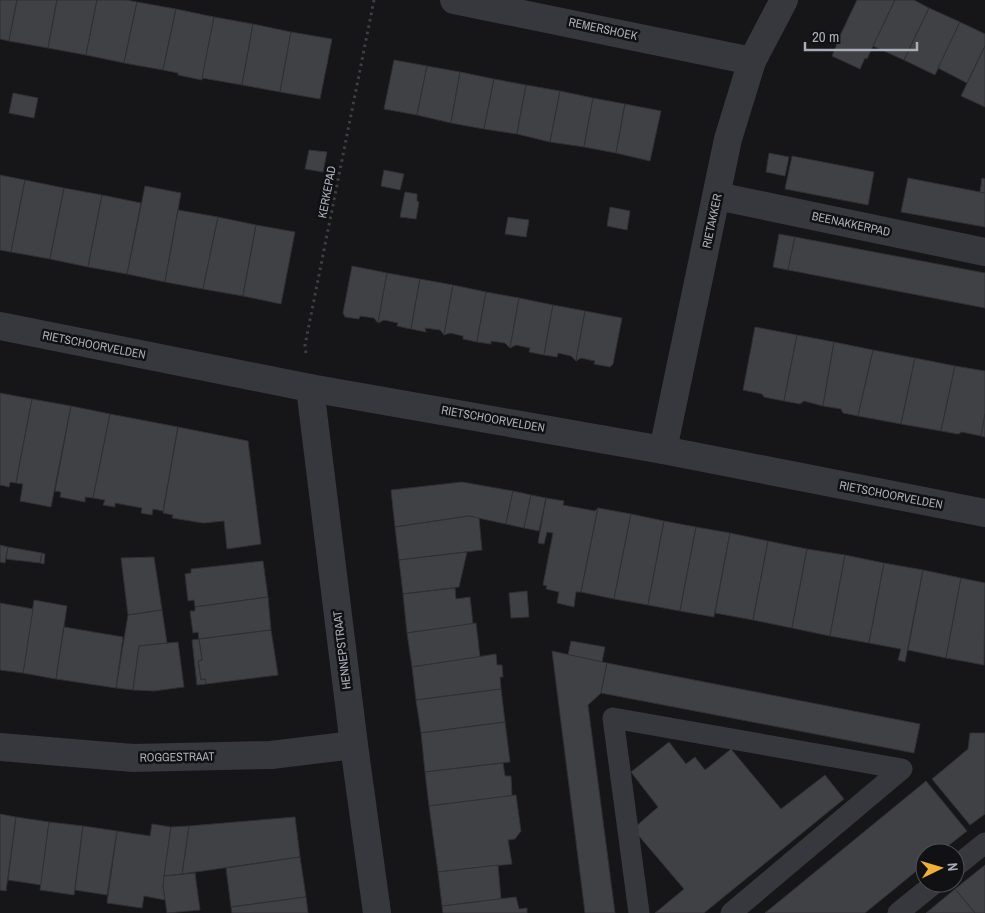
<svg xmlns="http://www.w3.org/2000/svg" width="985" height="913" viewBox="0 0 985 913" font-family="'Archivo Narrow',sans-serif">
<rect width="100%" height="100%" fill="#161618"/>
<g fill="#404145" stroke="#303034">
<path d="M0 0H17L9 41 0 39Z"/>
<path d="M17 0H57L48 48 9 41Z"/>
<path d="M57 0H97L86 55 48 48Z"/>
<path d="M97 0H126L137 2 124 63 86 55Z"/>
<path d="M857 0H895L867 59 865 58 860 69 832 56 837 44H836Z"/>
<path d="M895 0H914L929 8 904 60 873 46Z"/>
<path d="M137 2 176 9 163 70 124 63Z"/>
<path d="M929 8 960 22 935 75 904 60Z"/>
<path d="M176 9 214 17 202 80 178 75V73L163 70Z"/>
<path d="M214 17 253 24 242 85 202 78Z"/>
<path d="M960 22 985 34V46L967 83 938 68Z"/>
<path d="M253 24 291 32 280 92 242 85Z"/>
<path d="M291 32 332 39 320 99 280 92Z"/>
<path d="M985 46V107L961 96Z"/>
<path d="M394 60 427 66 417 115 384 109Z"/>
<path d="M427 66 460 72 451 123 417 115Z"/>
<path d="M460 72 494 79 484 129 451 123Z"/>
<path d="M494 79 526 85 517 134 484 129Z"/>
<path d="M526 85 560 91 550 142 517 134Z"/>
<path d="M560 91 593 98 584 147 550 142Z"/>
<path d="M13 93 38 98 34 118 9 113Z"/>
<path d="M593 98 625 104 616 153 584 147Z"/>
<path d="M625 104 661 111 650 161 616 153Z"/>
<path d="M309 150 327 152 323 172 305 169Z"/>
<path d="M769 153 789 157 785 176 766 172Z"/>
<path d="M792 156 874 172 868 205 785 189Z"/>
<path d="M384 170 404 174 400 190 381 186Z"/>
<path d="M0 175 25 180 11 252 0 250Z"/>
<path d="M908 178 985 193V227L901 212Z"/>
<path d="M982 178 985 179V193L980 192Z"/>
<path d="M25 180 64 188 50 259 11 252Z"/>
<path d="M145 186 181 193 165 282 127 274Z"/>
<path d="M64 188 102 195 88 267 50 259Z"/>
<path d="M405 192 417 194V201L419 202 416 219 400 217Z"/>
<path d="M102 195 141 203 127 274 88 267Z"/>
<path d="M610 207 630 211 627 230 607 226Z"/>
<path d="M178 210 218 217 203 289 165 282Z"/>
<path d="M218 217 256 225 243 296 203 289Z"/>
<path d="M508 217 529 220 526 237 505 234Z"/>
<path d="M256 225 295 232 281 304 243 296Z"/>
<path d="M779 234 795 237 788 270 773 267Z"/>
<path d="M795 237 985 273V308L788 270Z"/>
<path d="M352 266 387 273 378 323 374 318 360 316 359 319 345 317 343 313Z"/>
<path d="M387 273 420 279 411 329 397 326 398 323 384 320 378 323Z"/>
<path d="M420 279 453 285 444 335 440 330 425 328 426 332 411 329Z"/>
<path d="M453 285 486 292 477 342 463 339V336L450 333 444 335Z"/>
<path d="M486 292 519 298 510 348 505 343 491 341V344L477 342Z"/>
<path d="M519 298 553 305 544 355 529 352 530 348 516 345 510 348Z"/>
<path d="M553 305 585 311 576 361 571 356 558 353 557 357 544 355Z"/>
<path d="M585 311 622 318 613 364 610 367 594 364 595 361 581 358 576 361Z"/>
<path d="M755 327 797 335 784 401 764 397 762 394 743 390Z"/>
<path d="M797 335 834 342 823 406 804 401 800 404 784 401Z"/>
<path d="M834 342 873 350 858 416 843 413 841 409 823 406Z"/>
<path d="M873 350 915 358 901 424 858 416Z"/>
<path d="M915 358 955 366 941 431 901 424Z"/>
<path d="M955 366 985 371V414L981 436 962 432 958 434 941 431Z"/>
<path d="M0 393 32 399 16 483 10 482 9 487 0 485Z"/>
<path d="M32 399 71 406 51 507 20 501 23 484 16 483Z"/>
<path d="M71 406 110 414 93 498 85 497V502L60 497 61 492 55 491Z"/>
<path d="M110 414 178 427 163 511 153 509 152 515 141 513 142 508 115 503V507L103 505 105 500 93 498Z"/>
<path d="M985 414V437L981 436Z"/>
<path d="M178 427 248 441 261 544 227 549 224 521 203 523 172 518 173 515 163 513Z"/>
<path d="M462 482 513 491 506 524 469 516 395 527 391 490Z"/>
<path d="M513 491 531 495 524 528 506 524Z"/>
<path d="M531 495 546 498 539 531 524 528Z"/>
<path d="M546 498 564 501 563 505 595 511 598 508 581 592H576L574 607 557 603 559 592 546 589 547 586 543 585 553 533 547 532 544 544 538 543Z"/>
<path d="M598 508 631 514 614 599 581 592Z"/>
<path d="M631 514 664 521 648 605 614 599Z"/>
<path d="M469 516 479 518 482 550 399 560 395 527Z"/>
<path d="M664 521 696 527 680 611 648 605Z"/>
<path d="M696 527 730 533 714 617 680 611Z"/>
<path d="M730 533 768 541 753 620 715 613Z"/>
<path d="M768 541 807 549 792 628 753 620Z"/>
<path d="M0 545 8 547 5 563 0 562Z"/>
<path d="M8 547 42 553 40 563 6 559Z"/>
<path d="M807 549 845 555 830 636 792 628Z"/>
<path d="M467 552 459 587 403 594 399 560Z"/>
<path d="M42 553 45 554 44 564 40 563Z"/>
<path d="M845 555 884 563 869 643 830 636Z"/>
<path d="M154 557 162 610 128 615 121 558Z"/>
<path d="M263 561 268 597 195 607 194 600 188 601 185 574 191 573V569Z"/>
<path d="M884 563 923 570 905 662 898 660 901 649 869 643Z"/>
<path d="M923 570 961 578 946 658 908 650Z"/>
<path d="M961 578 985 583 984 665 946 658Z"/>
<path d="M455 588 456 599 470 597 473 624 407 633 403 594Z"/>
<path d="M527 591 529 617 511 618 509 593Z"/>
<path d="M268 597 271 630 199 639 198 632 193 633 190 611H195V607Z"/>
<path d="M34 600 67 606 56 679 23 673Z"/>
<path d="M0 603 33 609 23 673 0 670Z"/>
<path d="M162 610 167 643 139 646 133 690 116 688 128 615Z"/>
<path d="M476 623 480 657 412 667 407 633Z"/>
<path d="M64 627 123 637 116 688 56 679Z"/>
<path d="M271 630 278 675 206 684 205 679 201 680 198 661 202 660 199 639Z"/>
<path d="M199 639 202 660 198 661 201 680 205 679 206 684 197 685 192 640Z"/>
<path d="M571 641 605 647 602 662 568 655Z"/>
<path d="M178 642 184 687 154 691 133 690 139 646Z"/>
<path d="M552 651 607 663 601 693 588 705 615 913H585Z"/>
<path d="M496 654 497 665H502L503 677H500L501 689 416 700 412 667Z"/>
<path d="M607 663 920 724 914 753 601 693Z"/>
<path d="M501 689 505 722 421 733 416 700Z"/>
<path d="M505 722 510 762 425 772 421 733Z"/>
<path d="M970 733H985V814L970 825 932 779 968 749Z"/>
<path d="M669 742 686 764 695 757 705 770 731 749 781 809 825 775 844 799 704 913H655L684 889 633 829 658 807 631 772Z"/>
<path d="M503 763 505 776H511L512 796 429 806 425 772Z"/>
<path d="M926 781 967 831 939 853H925V864L865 913H765Z"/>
<path d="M516 795 521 831 515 839 508 840 512 864 438 872 429 806Z"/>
<path d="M0 814 16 817 6 891 0 890Z"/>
<path d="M16 817 49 822 41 885 8 880Z"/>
<path d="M295 817 300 857 182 874 189 826Z"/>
<path d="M49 822 83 826 74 895 40 890Z"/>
<path d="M152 824 171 827 163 886 165 900 144 896 142 908 107 903 117 831 150 836Z"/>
<path d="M83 826 117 831 107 895 75 890Z"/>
<path d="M189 826 182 874 164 876 171 827Z"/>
<path d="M300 857 306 897 231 907 226 868Z"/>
<path d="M498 865 501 899 442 906 438 872Z"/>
<path d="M985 865V913H975L955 889Z"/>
<path d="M195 873 200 910 167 913 163 886 164 876Z"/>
<path d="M955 889 975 913H926Z"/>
<path d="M306 897 308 913H232L231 907Z"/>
<path d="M516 897 519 909 527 908V913H443L442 906Z"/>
</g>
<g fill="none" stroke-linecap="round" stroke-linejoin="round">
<path stroke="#3d3f44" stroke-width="3" stroke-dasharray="2.5 4" stroke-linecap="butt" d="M306 353 305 345 374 0"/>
<g stroke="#37383d" stroke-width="21">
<path d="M955 867 985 843"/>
<path d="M639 913 613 718 902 769 731 913"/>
<path d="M898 913 935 883"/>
</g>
<g stroke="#37383d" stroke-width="28">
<path d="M454 0 752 61"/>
<path d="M717 196 985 252"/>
<path d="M0 326 310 388 663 450 985 513"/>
<path d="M310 388 354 745 377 913"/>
<path d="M663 450 728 139 752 61 784 0"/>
<path d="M0 747 133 758 271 755 354 745"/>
</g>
</g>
<g text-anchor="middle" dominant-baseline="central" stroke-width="5" stroke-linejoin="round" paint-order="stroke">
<g font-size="12" fill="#a8adb8" stroke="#111113">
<text transform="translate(603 29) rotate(12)">REMERSHOEK</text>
<text transform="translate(327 192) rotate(-79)">KERKEPAD</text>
<text transform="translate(712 221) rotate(-78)">RIETAKKER</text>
<text transform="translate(851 224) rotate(12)">BEENAKKERPAD</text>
<text transform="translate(94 345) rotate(11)">RIETSCHOORVELDEN</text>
<text transform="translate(493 419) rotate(10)">RIETSCHOORVELDEN</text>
<text transform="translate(891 495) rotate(11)">RIETSCHOORVELDEN</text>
<text transform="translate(342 650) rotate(-97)">HENNEPSTRAAT</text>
<text transform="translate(177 757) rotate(-1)">ROGGESTRAAT</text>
</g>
</g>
<g transform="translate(940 868) rotate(85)"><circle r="24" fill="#111113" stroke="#4d4f55"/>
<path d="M0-4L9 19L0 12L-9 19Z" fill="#f2b134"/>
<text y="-8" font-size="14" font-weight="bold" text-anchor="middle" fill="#a8adb8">N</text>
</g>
<path d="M805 42v8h112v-8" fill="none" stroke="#a8adb8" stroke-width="2.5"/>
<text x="812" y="42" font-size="15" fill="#a8adb8" stroke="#111113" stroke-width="4" paint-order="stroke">20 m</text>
</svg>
